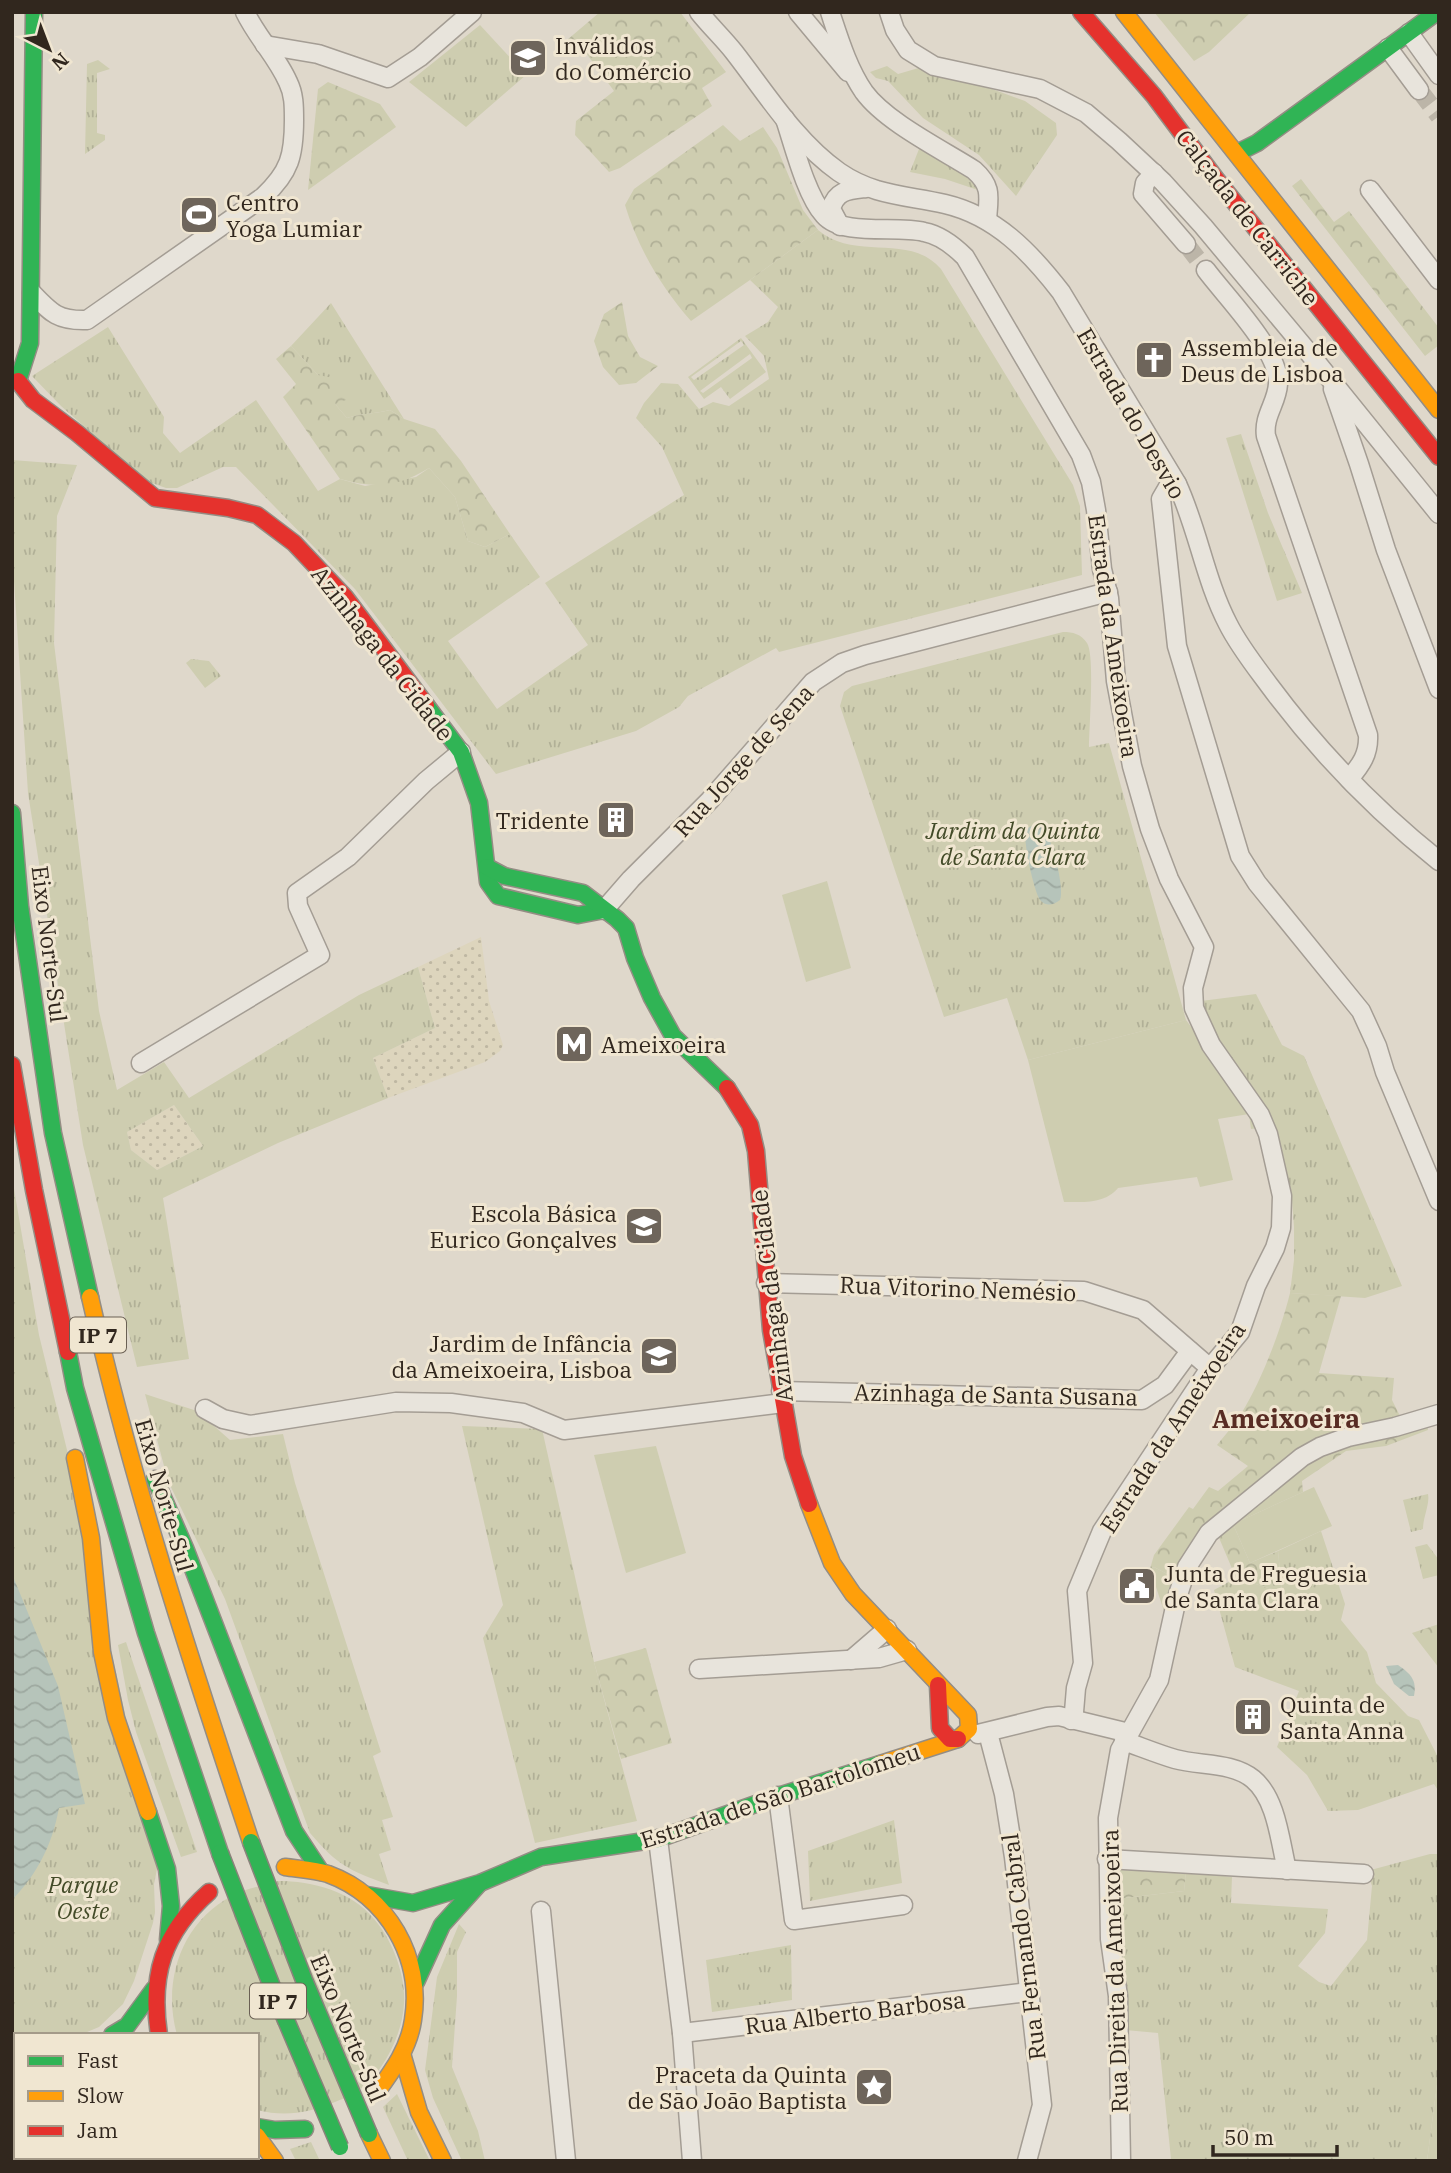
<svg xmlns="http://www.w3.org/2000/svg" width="1451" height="2173" viewBox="0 0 1451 2173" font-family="'IBM Plex Serif',serif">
<defs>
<pattern id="farmland-dots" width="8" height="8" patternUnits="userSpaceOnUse" patternTransform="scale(1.75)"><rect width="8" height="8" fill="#ddd5bd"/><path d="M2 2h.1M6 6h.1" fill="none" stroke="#beb7a2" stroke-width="1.8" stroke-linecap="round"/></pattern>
<pattern id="grass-tufts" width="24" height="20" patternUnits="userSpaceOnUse" patternTransform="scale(1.75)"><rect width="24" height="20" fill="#cecdb0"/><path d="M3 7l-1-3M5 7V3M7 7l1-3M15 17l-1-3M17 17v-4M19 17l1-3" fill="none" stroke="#b1b097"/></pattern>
<pattern id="forest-crowns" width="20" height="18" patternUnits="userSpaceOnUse" patternTransform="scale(1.75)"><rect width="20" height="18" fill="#cecdb0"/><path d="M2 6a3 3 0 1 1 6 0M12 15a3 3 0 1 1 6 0" fill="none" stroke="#b1b097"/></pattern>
<pattern id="water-waves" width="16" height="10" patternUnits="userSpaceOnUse" patternTransform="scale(1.75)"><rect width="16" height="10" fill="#b6c4ba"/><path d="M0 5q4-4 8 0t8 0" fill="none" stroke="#9da89f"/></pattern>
</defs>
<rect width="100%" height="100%" fill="#dfd8cb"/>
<g fill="url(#farmland-dots)">
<path d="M481 937 489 1001 503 1045 500 1051 485 1062 388 1098 373 1058 435 1028 418 967Z"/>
<path d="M174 1105 203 1146 157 1170 131 1150 127 1132Z"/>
</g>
<g fill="url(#grass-tufts)" fill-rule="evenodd">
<path d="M480 25 526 75 466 127 409 82Z"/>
<path d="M98 60 110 69 97 73V133L105 135V140L85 154 87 64Z"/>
<path d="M887 66 898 74 922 67 959 77 1025 101 1056 123 1057 135 1016 196 979 155 923 118 888 81 876 78 870 72Z"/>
<path d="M919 149C935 155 974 173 978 190L945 179 910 172Z"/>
<path d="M818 230C856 262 909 232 941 269L1073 485 1080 506 1082 575 779 652 776 648 688 696 679 707 636 731 496 774 355 589 236 467H223L177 488H166L146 481 61 406 32 376 108 327 164 417 163 433 180 453 256 400 318 491 340 479 365 486 416 477 429 468 455 497 468 541 485 547 510 534 540 577 448 641 497 709 588 645 545 583 684 495 662 447 636 418 644 403 661 383 678 384 699 409 713 402 729 406 769 379 764 356 745 336 768 322 778 307 750 280Z"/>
<path d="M331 303 404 419 390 410C375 414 361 413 347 418L335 404 318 375 291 346Z"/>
<path d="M741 338 766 372 730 399 721 387 704 399 688 377ZM741 341 744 345 694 380 691 377ZM750 354 752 358 703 393 700 391Z"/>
<path d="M1241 434 1268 513 1302 593 1277 601 1226 438Z"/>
<path d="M12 460 77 465 57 516 54 643 99 1011 117 1090 164 1062 189 1098 359 995 418 967 435 1028 373 1058 388 1098 278 1143 163 1198 189 1359 137 1367 83 1145 28 793 12 551ZM174 1105 203 1146 157 1170 131 1150 127 1132Z"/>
<path d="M1063 632C1073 632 1081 634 1087 643 1095 655 1089 728 1089 747L1109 743 1186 1020 1028 1060 1007 998 944 1017 840 706 844 692 852 686Z"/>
<path d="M191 659 209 661 221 676 205 688 186 663Z"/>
<path d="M1256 994 1282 1045 1304 1056 1402 1286 1365 1298 1290 1293 1294 1260V1227L1292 1200 1280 1153 1204 1014 1201 1001Z"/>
<path d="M12 1177 39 1335 68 1454 158 1864 154 1884 155 1912 153 1923 134 1981 123 2004 99 2027 80 2035H16V2157H248L251 2161H12Z"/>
<path d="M145 1394 197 1411 230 1440 283 1434 295 1483 381 1752 373 1756 393 1817 382 1820 391 1850 379 1854 389 1885C349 1870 338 1866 310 1833L225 1599 168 1481Z"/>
<path d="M462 1426 542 1429 594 1662 637 1821 535 1843 483 1638 503 1605Z"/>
<path d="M1428 1494C1430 1504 1423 1517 1423 1529L1411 1532 1403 1500Z"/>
<path d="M1321 1531 1345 1604 1341 1620 1367 1652 1376 1683 1408 1716 1419 1720 1439 1759V1792L1434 1784 1358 1810 1328 1811 1307 1775 1277 1747 1299 1691 1235 1667 1214 1590 1236 1578 1282 1592 1278 1551Z"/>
<path d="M1427 1544 1439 1560V1575L1423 1579 1415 1547Z"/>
<path d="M1154 1567 1173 1577 1167 1612 1164 1611 1150 1569Z"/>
<path d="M126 1642 197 1852 181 1857 136 1732 128 1700 118 1645Z"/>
<path d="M894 1820 902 1883 810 1901 808 1851Z"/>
<path d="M1430 1854H1439V2069L1427 2161H1175L1171 2159 1158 2033 1125 2030 1116 1899 1184 1891 1186 1872 1232 1877 1231 1903 1328 1909 1325 1933 1298 1966 1319 1982 1331 1986 1367 1940 1372 1886 1367 1871Z"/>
<path d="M278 1881C313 1881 351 1891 374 1919 392 1939 406 1976 404 2003 403 2034 382 2077 354 2093 349 2097 341 2099 335 2102 309 2113 285 2117 257 2110V2035H177C162 1982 181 1922 232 1896 245 1888 263 1886 278 1881Z"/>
<path d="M459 1924 466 1932 457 1952V1996L452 2067 478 2131 485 2161H462L433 2098 425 2070 437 1977Z"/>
<path d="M791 1945 792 2000 712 2012 706 1960Z"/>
<path d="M397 2094 430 2161H408L383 2107Z"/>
<path d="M311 2142 320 2161H296L290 2149Z"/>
</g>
<g fill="url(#forest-crowns)">
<path d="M600 12H680L726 72 702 88 712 106 620 168 609 172 575 135 576 121 614 91 586 53 567 40Z"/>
<path d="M1154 12H1251L1209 52 1194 61Z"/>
<path d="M328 82 380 104 396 127 308 190 318 89Z"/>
<path d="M723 125 740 141 763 127 777 148 803 210 818 230 750 280 691 321C661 287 638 248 625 205L634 189Z"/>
<path d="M1301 179 1334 222 1349 211 1439 328V345L1425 356 1292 186Z"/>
<path d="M622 302 628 336 640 357 658 366 636 383 619 385 603 367 594 341 604 314Z"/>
<path d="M291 346 318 375 349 381 354 397 335 404 347 418C361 413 375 414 390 410L404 419 435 429 461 461 510 534 485 547 468 541 455 497 429 468C398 487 376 489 340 479L283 397 296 384 276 359Z"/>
<path d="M1290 1293 1341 1296 1319 1373 1394 1378 1392 1400 1406 1428 1427 1424 1428 1430 1386 1446 1346 1451 1302 1481 1303 1492 1233 1524 1250 1563 1278 1551 1282 1592 1236 1578 1217 1533H1198L1173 1577 1154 1567 1150 1569 1154 1555 1189 1507 1193 1509 1209 1487 1218 1491 1248 1466 1217 1445C1225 1435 1234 1425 1241 1414 1261 1382 1281 1330 1290 1293Z"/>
<path d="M1439 1624V1668L1412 1633Z"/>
<path d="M646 1648 672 1743 621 1759 594 1662Z"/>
<path d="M1113 1865 1186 1872 1184 1891 1116 1899Z"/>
<path d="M1439 2069V2161H1427Z"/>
</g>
<g fill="#cecdb0">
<path d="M827 881 851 968 806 982 782 895Z"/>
<path d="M1186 1020 1237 1089 1259 1128 1251 1129 1249 1114 1218 1119 1233 1180 1200 1187 1197 1177 1118 1188C1105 1204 1083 1202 1064 1202L1028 1060Z"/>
<path d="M656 1446 686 1553 626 1573 594 1455Z"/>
<path d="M1314 1487 1332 1526 1250 1563 1233 1524Z"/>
<path d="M61 2157H167L178 2161H46Z"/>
</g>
<g fill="url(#water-waves)">
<path d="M1035 824 1041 825C1051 833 1065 888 1060 900 1054 905 1046 907 1040 900 1034 892 1022 838 1026 829Z"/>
<path d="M12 1574 58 1686 85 1804 59 1808C52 1845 38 1873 12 1900Z"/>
<path d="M1398 1665C1411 1674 1417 1680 1414 1696H1409L1394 1684 1386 1666Z"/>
</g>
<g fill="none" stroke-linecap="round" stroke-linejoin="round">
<g stroke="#bcb5a8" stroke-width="18" stroke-dasharray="18 9" stroke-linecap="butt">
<path d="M1419 90 1439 116"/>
<path d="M1186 244 1206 270"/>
</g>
<g stroke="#bcb5a8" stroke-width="26" stroke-dasharray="26 13" stroke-linecap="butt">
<path d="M12 2065 16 2064"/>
<path d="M12 2089H16"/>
</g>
<defs>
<g id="street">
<path d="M699 12C710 26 723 38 734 52 766 93 796 142 839 172 874 196 906 195 945 204 996 216 1030 252 1061 292L1177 484C1198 529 1205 580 1228 624 1239 646 1255 666 1269 685 1318 751 1375 810 1439 861"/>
<path d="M798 12 848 72"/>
<path d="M830 12C839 39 848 69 864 92 886 122 941 149 974 170 992 186 989 196 987 219"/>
<path d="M889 12 895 30 908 50 934 66 1040 89 1086 113 1119 141 1163 182 1203 226 1309 353 1439 514"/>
<path d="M1409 33 1439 75"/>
<path d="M265 45 318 54 388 78 420 57 472 12"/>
<path d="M1388 48 1419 90"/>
<path d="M785 119C794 146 806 195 824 215 843 237 896 225 924 232 940 235 953 245 965 257L1081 455 1091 482 1096 510 1102 569 1109 598 1116 681 1132 766 1150 829 1169 879 1204 947 1193 988 1194 1008 1211 1045 1260 1115 1268 1134 1282 1196 1281 1228 1275 1248 1256 1286 1240 1332 1210 1368 1102 1531 1077 1591 1083 1663 1076 1688 1074 1712 1071 1720"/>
<path d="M1154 173 1145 183 1143 194 1186 244"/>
<path d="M1370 190 1439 280"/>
<path d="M840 226 831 209C836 190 849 190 866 188"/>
<path d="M1206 270C1226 297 1280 351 1278 384 1277 403 1263 416 1266 436L1368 735C1369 754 1361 765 1349 779"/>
<path d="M32 293C51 313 58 321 87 320L263 197C290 172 294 155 294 120 294 106 294 94 288 82 277 57 257 37 245 12"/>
<path d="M1333 389 1359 464 1386 550 1439 689"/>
<path d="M1177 484 1168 487 1161 499 1177 646 1240 856 1257 883 1361 1011 1377 1046 1385 1072 1439 1201"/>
<path d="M604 910 631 879 710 800 813 682 842 663 865 655 1108 592"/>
<path d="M141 1063 320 955 298 906 297 893 348 857 426 781 461 752"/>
<path d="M766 1283 1084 1291 1143 1310 1210 1368"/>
<path d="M781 1391 1142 1400 1165 1385 1190 1351"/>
<path d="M205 1409 223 1419 250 1425 396 1402 451 1403 523 1413 564 1430 783 1403"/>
<path d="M851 1660 887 1629"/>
<path d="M699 1669 879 1658 907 1650"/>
<path d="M988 1733 1004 1794 1014 1857 1042 2105 1027 2161"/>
<path d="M978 1734 1047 1717 1059 1716 1129 1733"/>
<path d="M1124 1741C1141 1747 1158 1754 1175 1759 1200 1766 1232 1762 1253 1779 1277 1799 1280 1842 1287 1870"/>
<path d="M778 1796 794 1920 903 1905"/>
<path d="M658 1839 682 2033 692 2161"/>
<path d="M1107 1859 1364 1874"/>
<path d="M541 1911 566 2161"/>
<path d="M682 2033 1029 1992"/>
<path d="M1121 2161 1118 1996 1110 1939 1108 1818 1120 1750 1159 1680 1177 1598 1187 1567 1209 1533 1302 1457 1320 1447 1348 1437 1395 1427 1439 1414"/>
</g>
<g id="fast">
<path d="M1237 153 1257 143 1437 12"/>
<path d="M18 381 30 343 34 12"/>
<path d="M426 705 461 752 479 803 488 882 498 896 578 915 604 910"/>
<path d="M12 813 20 906 53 1133 90 1297"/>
<path d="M487 867 504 876 583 893 617 919 626 928 635 958 652 998 673 1036 727 1088"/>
<path d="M68 1352 75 1388 146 1633 220 1853"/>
<path d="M155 1479 185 1548 294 1831 321 1872"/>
<path d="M148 1812 167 1869 171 1906 168 1940"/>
<path d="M367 1895 413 1903 480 1883 541 1857 658 1839 778 1796 880 1764"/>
<path d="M416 1982 442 1925 479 1884"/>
<path d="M112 2035 127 2026 154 1989"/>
<path d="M257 2127 275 2130 305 2129"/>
</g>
<g id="slow">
<path d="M1124 12 1439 410"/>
<path d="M90 1297C132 1482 191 1662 251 1842"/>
<path d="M75 1458 91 1538 102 1652 116 1718 148 1812"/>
<path d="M809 1504 832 1563 853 1594 968 1715 969 1729 958 1739 880 1764"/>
<path d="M285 1867C299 1869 315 1870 328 1874 388 1896 423 1958 413 2020 409 2048 393 2070 377 2092"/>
<path d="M403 2057 419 2112 443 2161"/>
<path d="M369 2134 382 2161"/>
<path d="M257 2136 275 2161"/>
</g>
<g id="jam">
<path d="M1081 12 1154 96 1216 179 1439 457"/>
<path d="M18 381 33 400 77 433 155 498 228 508 257 515 294 543 345 597 426 705"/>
<path d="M12 1065 34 1190 68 1352"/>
<path d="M727 1088 750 1125 756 1151 771 1330 793 1456 809 1504"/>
<path d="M938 1685 940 1728 950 1739H958"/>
<path d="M159 2035C150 1975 163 1933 209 1892"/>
</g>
</defs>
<use href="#street" stroke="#a49d94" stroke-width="21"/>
<use href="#fast" stroke="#948d84" stroke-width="19"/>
<use href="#slow" stroke="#948d84" stroke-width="19"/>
<use href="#jam" stroke="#948d84" stroke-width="19"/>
<use href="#street" stroke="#e8e4dc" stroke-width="18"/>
<use href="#fast" stroke="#30b455" stroke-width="16"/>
<use href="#slow" stroke="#ff9f0a" stroke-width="16"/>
<use href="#jam" stroke="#e5322d" stroke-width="16"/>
<defs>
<g id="fast-bridge">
<path d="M251 1842 304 1980 369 2134"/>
<path d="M220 1853 274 1992 340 2147"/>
</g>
</defs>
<use href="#fast-bridge" stroke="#8a837b" stroke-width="19" stroke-linecap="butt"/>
<use href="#fast-bridge" stroke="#30b455" stroke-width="16"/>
</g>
<defs>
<symbol id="school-square" viewBox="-11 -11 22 22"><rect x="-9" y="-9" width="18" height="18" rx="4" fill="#6e655b" stroke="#f0e6d1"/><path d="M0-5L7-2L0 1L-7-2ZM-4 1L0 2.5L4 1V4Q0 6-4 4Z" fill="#fff"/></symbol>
<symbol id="stadium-square" viewBox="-11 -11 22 22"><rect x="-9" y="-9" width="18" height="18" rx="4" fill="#6e655b" stroke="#f0e6d1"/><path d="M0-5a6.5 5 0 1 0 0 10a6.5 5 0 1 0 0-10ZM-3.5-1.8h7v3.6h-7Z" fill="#fff"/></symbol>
<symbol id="church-square" viewBox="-11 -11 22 22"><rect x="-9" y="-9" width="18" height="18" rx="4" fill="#6e655b" stroke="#f0e6d1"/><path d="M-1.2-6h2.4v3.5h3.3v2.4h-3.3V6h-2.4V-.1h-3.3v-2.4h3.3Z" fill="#fff"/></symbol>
<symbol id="building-square" viewBox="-11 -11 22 22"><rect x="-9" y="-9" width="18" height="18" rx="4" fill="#6e655b" stroke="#f0e6d1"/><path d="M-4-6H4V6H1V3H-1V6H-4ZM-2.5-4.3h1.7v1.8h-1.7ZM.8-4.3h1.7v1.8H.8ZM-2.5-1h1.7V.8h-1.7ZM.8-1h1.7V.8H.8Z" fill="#fff"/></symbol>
<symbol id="metro-square" viewBox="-11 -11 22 22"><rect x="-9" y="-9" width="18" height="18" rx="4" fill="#6e655b" stroke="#f0e6d1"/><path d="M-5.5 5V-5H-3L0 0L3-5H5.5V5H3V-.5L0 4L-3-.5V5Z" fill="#fff"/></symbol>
<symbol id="civic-square" viewBox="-11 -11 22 22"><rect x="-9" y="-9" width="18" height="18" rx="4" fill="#6e655b" stroke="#f0e6d1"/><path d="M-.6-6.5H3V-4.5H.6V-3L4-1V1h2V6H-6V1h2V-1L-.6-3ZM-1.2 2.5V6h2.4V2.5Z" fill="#fff"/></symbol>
<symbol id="sight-square" viewBox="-11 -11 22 22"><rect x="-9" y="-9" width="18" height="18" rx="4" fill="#6e655b" stroke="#f0e6d1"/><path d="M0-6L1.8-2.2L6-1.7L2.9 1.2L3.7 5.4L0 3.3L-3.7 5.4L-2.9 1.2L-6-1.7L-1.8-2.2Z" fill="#fff"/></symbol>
</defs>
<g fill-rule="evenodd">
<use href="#school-square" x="506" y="36" width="44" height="44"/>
<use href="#stadium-square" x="177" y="193" width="44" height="44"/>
<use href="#church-square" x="1132" y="338" width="44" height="44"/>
<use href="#building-square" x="594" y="798" width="44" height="44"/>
<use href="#metro-square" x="552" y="1022" width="44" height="44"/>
<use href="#school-square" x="622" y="1204" width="44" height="44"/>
<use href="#school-square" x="637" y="1334" width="44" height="44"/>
<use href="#civic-square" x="1115" y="1564" width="44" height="44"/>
<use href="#building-square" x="1231" y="1695" width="44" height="44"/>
<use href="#sight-square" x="852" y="2065" width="44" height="44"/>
</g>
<g text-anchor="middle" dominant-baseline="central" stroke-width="6" stroke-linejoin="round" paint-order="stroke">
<g fill="#f0e6d1" stroke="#6a6054" stroke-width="2">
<rect x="70" y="1317.5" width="56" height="35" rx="5"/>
<rect x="250" y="1983.5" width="56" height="35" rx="5"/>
</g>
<g font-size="21" font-weight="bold" fill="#31271e">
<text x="98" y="1335">IP 7</text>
<text x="278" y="2001">IP 7</text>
</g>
<g font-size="23" fill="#31271e" stroke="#f0e6d1" text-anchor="start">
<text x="555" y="45">Inválidos<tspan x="555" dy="26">do Comércio</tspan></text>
<text x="226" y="202">Centro<tspan x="226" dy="26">Yoga Lumiar</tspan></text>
<text x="1181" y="347">Assembleia de<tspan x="1181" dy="26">Deus de Lisboa</tspan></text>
<text x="589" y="820" text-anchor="end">Tridente</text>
<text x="601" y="1044">Ameixoeira</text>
<text x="617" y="1213" text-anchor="end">Escola Básica<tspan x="617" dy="26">Eurico Gonçalves</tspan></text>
<text x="632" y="1343" text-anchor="end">Jardim de Infância<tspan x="632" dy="26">da Ameixoeira, Lisboa</tspan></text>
<text x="1164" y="1573">Junta de Freguesia<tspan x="1164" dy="26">de Santa Clara</tspan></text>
<text x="1280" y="1704">Quinta de<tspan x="1280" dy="26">Santa Anna</tspan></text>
<text x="847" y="2074" text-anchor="end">Praceta da Quinta<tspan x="847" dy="26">de São João Baptista</tspan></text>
</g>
<g font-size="23" fill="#31271e" stroke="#f0e6d1">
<text transform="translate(1248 217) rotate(52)">Calçada de Carriche</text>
<text transform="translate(1132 413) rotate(60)">Estrada do Desvio</text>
<text transform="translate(1114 636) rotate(82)">Estrada da Ameixoeira</text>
<text transform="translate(383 653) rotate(52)">Azinhaga da Cidade</text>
<text transform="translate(743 760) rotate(-48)">Rua Jorge de Sena</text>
<text transform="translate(50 944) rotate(83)">Eixo Norte-Sul</text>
<text transform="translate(958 1288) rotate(2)">Rua Vitorino Nemésio</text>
<text transform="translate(771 1296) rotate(-97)">Azinhaga da Cidade</text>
<text transform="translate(996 1394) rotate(1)">Azinhaga de Santa Susana</text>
<text transform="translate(1172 1427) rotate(-57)">Estrada da Ameixoeira</text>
<text transform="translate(165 1495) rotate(74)">Eixo Norte-Sul</text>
<text transform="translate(780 1795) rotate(-18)">Estrada de São Bartolomeu</text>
<text transform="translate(1023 1947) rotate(-97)">Rua Fernando Cabral</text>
<text transform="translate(1114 1971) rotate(-92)">Rua Direita da Ameixoeira</text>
<text transform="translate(855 2012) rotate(-7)">Rua Alberto Barbosa</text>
<text transform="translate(349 2028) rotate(67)">Eixo Norte-Sul</text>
</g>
<g font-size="23" font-style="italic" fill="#434b28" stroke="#f0e6d1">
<text x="1013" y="830">Jardim da Quinta<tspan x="1013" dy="26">de Santa Clara</tspan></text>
<text x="83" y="1884">Parque<tspan x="83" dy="26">Oeste</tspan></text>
</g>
<g font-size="26" font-weight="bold" fill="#582c23" stroke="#f0e6d1">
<text x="1286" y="1418">Ameixoeira</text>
</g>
</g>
<rect width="1451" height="2173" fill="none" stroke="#31271e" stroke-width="28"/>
<rect x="14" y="2033" width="245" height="126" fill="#f0e6d1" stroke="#a49a89" stroke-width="2"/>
<rect x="28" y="2056" width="35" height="10" fill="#30b455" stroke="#a49a89" stroke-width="2"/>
<text x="77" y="2068" font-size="21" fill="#31271e">Fast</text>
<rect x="28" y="2091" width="35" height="10" fill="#ff9f0a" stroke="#a49a89" stroke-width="2"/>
<text x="77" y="2103" font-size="21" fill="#31271e">Slow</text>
<rect x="28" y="2126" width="35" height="10" fill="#e5322d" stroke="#a49a89" stroke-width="2"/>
<text x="77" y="2138" font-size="21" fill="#31271e">Jam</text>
<g transform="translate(49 49) rotate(138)" stroke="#f0e6d1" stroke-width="5" paint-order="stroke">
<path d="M0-5L12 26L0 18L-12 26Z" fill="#31271e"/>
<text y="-10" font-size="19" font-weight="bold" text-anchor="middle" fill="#31271e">N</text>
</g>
<path d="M1213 2145v10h124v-10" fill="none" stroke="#31271e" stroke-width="3.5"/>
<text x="1224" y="2145" font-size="21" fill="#31271e" stroke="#f0e6d1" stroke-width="5" paint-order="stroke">50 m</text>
</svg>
